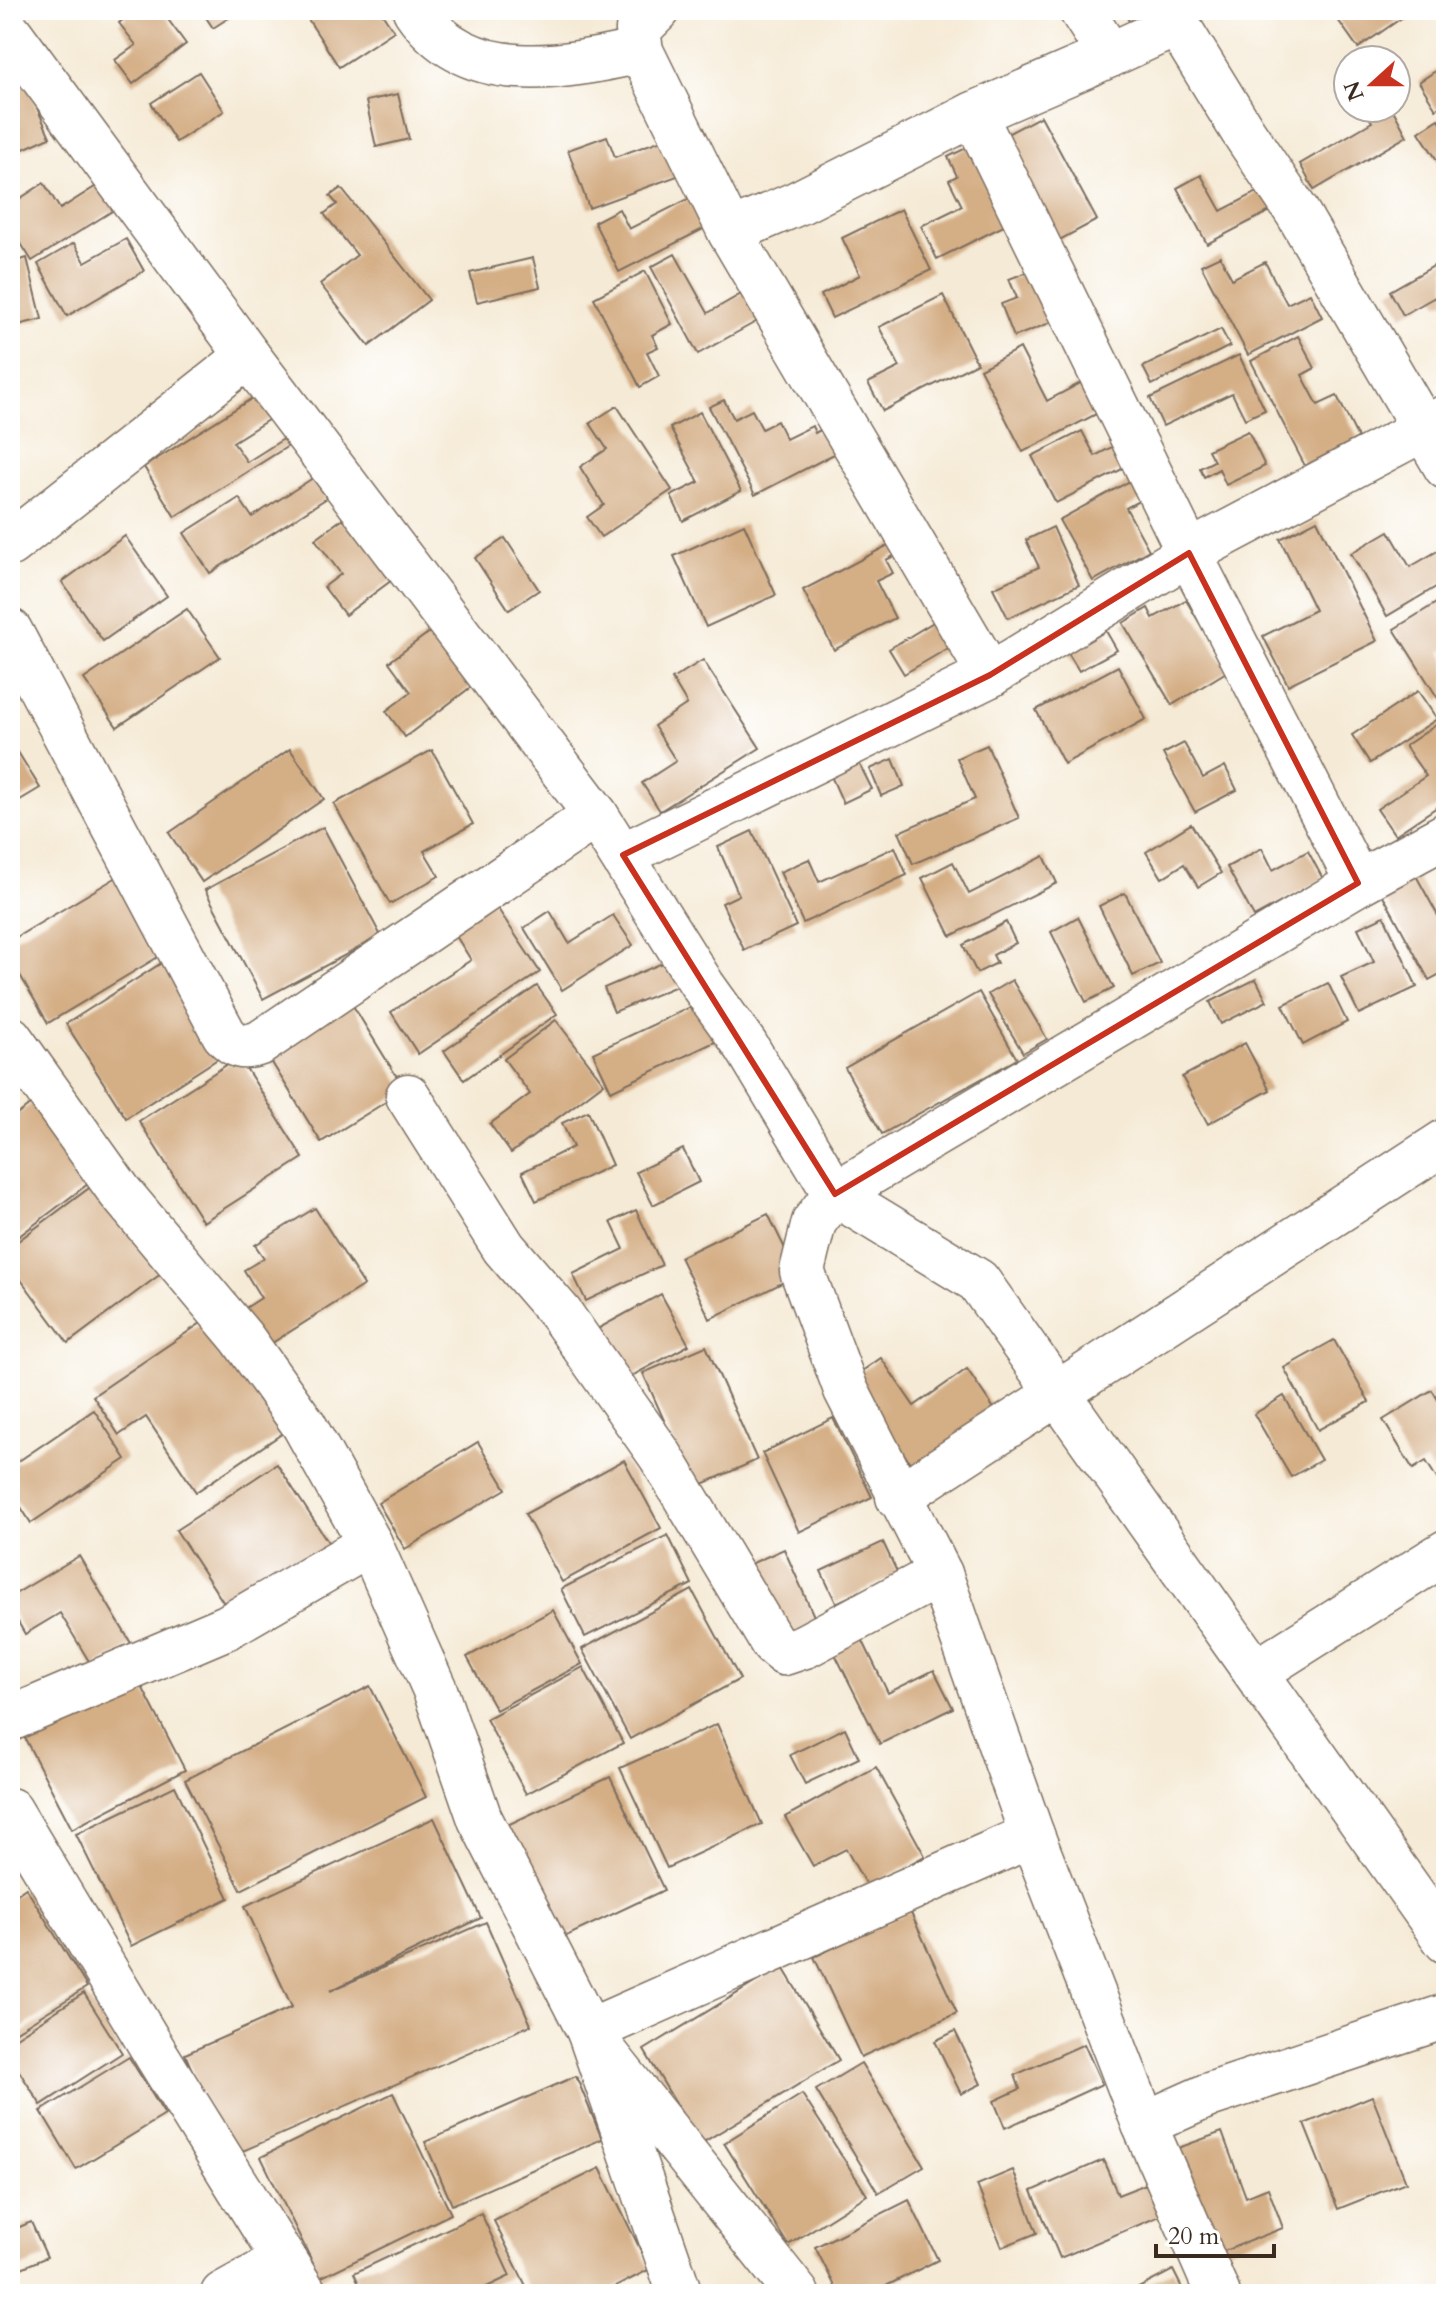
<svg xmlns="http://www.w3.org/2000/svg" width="1456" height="2304" viewBox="0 0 1456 2304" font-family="Cardo,serif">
<rect width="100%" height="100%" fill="#fff"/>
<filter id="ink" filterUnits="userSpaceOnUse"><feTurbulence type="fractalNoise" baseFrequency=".0125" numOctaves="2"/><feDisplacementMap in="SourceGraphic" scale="16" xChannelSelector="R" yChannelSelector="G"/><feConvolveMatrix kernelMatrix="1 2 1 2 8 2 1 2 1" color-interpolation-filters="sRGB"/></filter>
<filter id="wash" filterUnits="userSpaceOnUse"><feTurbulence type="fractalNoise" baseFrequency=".006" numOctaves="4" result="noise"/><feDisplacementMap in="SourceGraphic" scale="32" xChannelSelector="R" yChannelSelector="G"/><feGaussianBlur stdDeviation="1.8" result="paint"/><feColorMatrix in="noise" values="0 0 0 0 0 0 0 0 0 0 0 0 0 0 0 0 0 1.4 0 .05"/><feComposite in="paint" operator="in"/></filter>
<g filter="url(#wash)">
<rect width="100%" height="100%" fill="#f5ead5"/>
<g id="blocks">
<g fill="#d4ae85">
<path d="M121 10H161L186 44 133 84 115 60 136 45 119 23 126 17Z"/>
<path d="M201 10H241L213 28Z"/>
<path d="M302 10H380L394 31 339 67Z"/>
<path d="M1122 10H1161L1133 27Z"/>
<path d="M1331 10H1413L1358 48Z"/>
<path d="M1446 64V103L1436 109 1419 82Z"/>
<path d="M18 65 50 137 10 155V69Z"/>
<path d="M199 72 224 111 176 142 151 103Z"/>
<path d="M398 94 409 139 376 147 366 101Z"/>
<path d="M1364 108H1392L1407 136 1314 190 1300 164 1372 122Z"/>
<path d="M1041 116 1097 220 1054 243 998 139Z"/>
<path d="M1439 119 1446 130V174L1419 132Z"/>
<path d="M681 133 694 170 589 208 568 150 607 136 615 157Z"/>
<path d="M978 142 1016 220 937 259 921 226 962 206 949 180 957 176 948 157Z"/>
<path d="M1201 175 1221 211 1263 189 1274 209 1207 244 1177 188Z"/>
<path d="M106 180 122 205 32 261 10 226V205L44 183 60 209Z"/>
<path d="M341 188 429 300 369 346 320 284 357 255 324 214 337 204 330 196Z"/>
<path d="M692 197 707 227 619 272 594 222 619 209 629 229Z"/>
<path d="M901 209 931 270 832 318 821 295 860 275 842 238Z"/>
<path d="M126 239 144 271 67 316 38 264 74 243 85 262Z"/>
<path d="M675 254 708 313 757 285 772 313 698 354 651 267Z"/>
<path d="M1220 256 1232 279 1265 262 1287 304 1310 293 1322 317 1248 355 1201 265Z"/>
<path d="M27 258 42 319 10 327V263Z"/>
<path d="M533 258 540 287 477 302 470 273Z"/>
<path d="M1446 259V300L1439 304 1435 297 1403 315 1390 291Z"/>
<path d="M1035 269 1055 321 1014 337 1001 304 1017 298 1009 279Z"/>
<path d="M645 271 672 324 652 335 658 347 647 352 659 376 640 387 594 298Z"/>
<path d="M943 295 977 363 883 411 868 383 900 367 879 327Z"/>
<path d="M1221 329 1230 346 1152 385 1143 367Z"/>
<path d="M1298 336 1315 368 1302 375 1318 405 1337 396 1358 438 1305 466 1251 361Z"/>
<path d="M1020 348 1047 401 1086 380 1102 411 1023 452 980 369Z"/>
<path d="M1239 355 1265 410 1245 419 1232 393 1163 426 1150 398Z"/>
<path d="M265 390 279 413 233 442 247 462 288 436 293 443 175 517 144 467Z"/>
<path d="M724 400 734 419 752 410 762 429 777 421 786 439 812 426 815 433 826 427 838 452 755 495 709 407Z"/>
<path d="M617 406 672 490 601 537 587 517 604 505 580 467 607 449 590 423Z"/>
<path d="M700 412 741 491 683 521 671 496 699 482 670 428Z"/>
<path d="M1082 431 1095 456 1123 441 1134 463 1056 503 1032 456Z"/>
<path d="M1248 431 1265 466 1226 485 1219 469 1204 477 1200 468 1214 461 1208 450Z"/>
<path d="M1146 472 1157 491 1126 508 1149 550 1093 581 1059 520Z"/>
<path d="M313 478 327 498 210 573 184 533 239 498 252 517Z"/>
<path d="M349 514 396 577 345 615 324 587 341 574 315 539Z"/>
<path d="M1317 520 1377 641 1288 685 1263 636 1315 610 1280 539Z"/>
<path d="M744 524 776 595 706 627 674 556Z"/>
<path d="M1053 527 1079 585 1008 618 993 588 1039 567 1026 540Z"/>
<path d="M1389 531 1410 567 1446 546V581L1387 616 1351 553Z"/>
<path d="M125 536 167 596 103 641 62 582Z"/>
<path d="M505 538 539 590 509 610 475 558Z"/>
<path d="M894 542 900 553 886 560 893 573 876 581 895 618 834 650 803 590Z"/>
<path d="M1446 597V649L1441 652 1446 660V696L1439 700 1394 629Z"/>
<path d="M1186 600 1228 671 1172 705 1123 623 1148 608 1153 618Z"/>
<path d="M187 609 220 657 117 727 84 679Z"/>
<path d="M937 620 952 646 904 674 889 649Z"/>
<path d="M435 628 476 683 405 737 386 711 411 692 389 662Z"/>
<path d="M1106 631 1117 650 1079 671 1068 653Z"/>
<path d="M703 660 760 748 660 811 642 783 676 761 654 726 687 704 672 679Z"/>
<path d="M1118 666 1146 719 1064 764 1036 710Z"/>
<path d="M1418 691 1437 719 1370 763 1352 735Z"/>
<path d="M1442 721 1446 726V801L1395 835 1377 809 1426 776 1405 746Z"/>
<path d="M10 739 40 788 10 806Z"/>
<path d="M1184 743 1203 778 1225 766 1237 790 1195 812 1163 754Z"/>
<path d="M987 745 1019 818 913 864 899 832 975 799 957 758Z"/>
<path d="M290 749 324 799 202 882 169 833Z"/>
<path d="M432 750 473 824 424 851 439 876 390 904 334 804Z"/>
<path d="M893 759 904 786 881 796 870 769Z"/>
<path d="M859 763 872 789 843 803 831 776Z"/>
<path d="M1191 824 1221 873 1198 887 1184 864 1162 878 1146 852Z"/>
<path d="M323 827 381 936 263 999 205 890Z"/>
<path d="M752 831 796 926 744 950 722 903 739 895 718 847Z"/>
<path d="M895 847 907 875 803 923 780 872 809 859 819 882Z"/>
<path d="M1262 848 1273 870 1308 851 1323 879 1254 917 1227 867Z"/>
<path d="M1044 856 1057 883 951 936 922 878 953 862 969 894Z"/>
<path d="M1414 872 1441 921 1446 918V971L1429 980 1380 890Z"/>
<path d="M117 877 163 954 48 1023 10 958V941Z"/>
<path d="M1125 893 1160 963 1133 976 1099 906Z"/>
<path d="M492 900 540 972 418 1054 391 1012 471 960 451 928Z"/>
<path d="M550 911 569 943 613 915 633 945 562 990 524 928Z"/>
<path d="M1384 916 1417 987 1359 1014 1341 977 1374 962 1358 928Z"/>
<path d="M1078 917 1114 988 1086 1002 1051 932Z"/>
<path d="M1006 922 1016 943 993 955 997 963 977 973 963 945Z"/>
<path d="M171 957 230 1051 126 1118 66 1024Z"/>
<path d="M674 958 684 983 614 1012 604 988Z"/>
<path d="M1256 979 1267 1001 1221 1024 1210 1002Z"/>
<path d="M1012 980 1047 1039 1023 1053 988 994Z"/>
<path d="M1328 983 1347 1022 1303 1045 1283 1005Z"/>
<path d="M537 986 557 1014 464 1080 444 1051Z"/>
<path d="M979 992 1017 1059 882 1134 845 1068Z"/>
<path d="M347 996 405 1090 321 1142 263 1048Z"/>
<path d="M701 1002 719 1040 611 1091 593 1053Z"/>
<path d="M556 1020 604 1083 511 1153 490 1124 530 1094 504 1059Z"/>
<path d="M1245 1043 1270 1090 1208 1124 1182 1077Z"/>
<path d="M239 1057 303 1158 203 1222 139 1121Z"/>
<path d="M34 1102 93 1180 10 1243V1120Z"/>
<path d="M588 1111 612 1165 536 1201 522 1172 573 1147 562 1123Z"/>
<path d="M683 1149 699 1182 653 1205 636 1172Z"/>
<path d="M96 1183 162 1273 68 1343 10 1265V1247Z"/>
<path d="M315 1208 364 1285 264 1348 241 1311 261 1298 244 1270 264 1258 255 1245Z"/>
<path d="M636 1210 662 1265 586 1301 573 1274 624 1249 611 1222Z"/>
<path d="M768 1214 798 1275 710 1319 680 1257Z"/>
<path d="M661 1294 689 1345 619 1383 592 1332Z"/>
<path d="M213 1315 289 1429 196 1492 146 1417 119 1435 93 1396Z"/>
<path d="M1334 1340 1369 1402 1318 1430 1284 1368Z"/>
<path d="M706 1346 757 1460 694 1488 643 1373Z"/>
<path d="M881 1358 914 1406 967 1369 997 1413 915 1470 852 1378Z"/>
<path d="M1432 1390 1446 1413V1493L1426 1461 1413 1469 1383 1420Z"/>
<path d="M1284 1396 1321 1460 1291 1477 1254 1414Z"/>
<path d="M94 1410 126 1459 31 1523 10 1490V1467Z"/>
<path d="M833 1418 872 1497 799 1532 762 1453Z"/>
<path d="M478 1442 506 1489 405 1549 378 1503Z"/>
<path d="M624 1460 661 1528 562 1582 525 1514Z"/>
<path d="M277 1464 330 1545 229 1611 176 1530Z"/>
<path d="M668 1535 692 1584 585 1637 561 1589Z"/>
<path d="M883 1542 898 1574 836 1603 821 1571Z"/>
<path d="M784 1549 817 1623 779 1640 746 1566Z"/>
<path d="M79 1556 132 1645 93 1668 60 1613 25 1634 10 1608V1597Z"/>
<path d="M692 1590 740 1679 630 1739 582 1649Z"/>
<path d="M553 1610 582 1664 496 1710 467 1657Z"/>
<path d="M861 1637 888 1693 934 1670 953 1708 880 1744 833 1650Z"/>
<path d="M583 1667 623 1743 526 1794 486 1719Z"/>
<path d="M136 1675 185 1770 72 1829 22 1733Z"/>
<path d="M370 1686 426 1797 241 1890 185 1780Z"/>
<path d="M717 1724 762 1824 667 1868 620 1768Z"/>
<path d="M845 1728 859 1758 805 1784 790 1755Z"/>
<path d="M876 1767 925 1856 867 1887 846 1849 813 1866 785 1817Z"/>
<path d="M610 1777 664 1890 556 1941 503 1827Z"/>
<path d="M175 1786 229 1898 131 1946 76 1834Z"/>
<path d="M434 1818 481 1918 330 1991 486 1922 531 2025 229 2157 185 2054 292 2007 245 1906Z"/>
<path d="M26 1888 87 1987 10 2035V1899Z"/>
<path d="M910 1911 957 2013 861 2057 814 1957Z"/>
<path d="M782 1966 839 2060 700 2144 644 2050Z"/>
<path d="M84 1993 122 2053 41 2105 10 2057V2041Z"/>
<path d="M955 2031 981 2084 961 2094 935 2041Z"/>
<path d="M1084 2044 1102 2084 1005 2128 994 2101 1020 2089 1015 2075Z"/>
<path d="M129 2057 165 2115 76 2169 41 2111Z"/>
<path d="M861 2063 924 2166 878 2193 816 2090Z"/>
<path d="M576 2076 602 2139 452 2205 425 2142Z"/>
<path d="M393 2093 451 2214 320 2278 261 2157Z"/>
<path d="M802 2094 867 2195 788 2245 724 2143Z"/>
<path d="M1372 2096 1406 2182 1338 2209 1304 2124Z"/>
<path d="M1222 2132 1246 2197 1268 2188 1283 2228 1219 2253 1178 2148Z"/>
<path d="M1103 2160 1118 2195 1146 2184 1160 2216 1060 2258 1032 2191Z"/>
<path d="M600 2168 650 2269 602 2294H530L494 2221Z"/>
<path d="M1013 2170 1037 2233 1002 2247 977 2185Z"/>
<path d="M909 2200 938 2260 870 2294H839L815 2247Z"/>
<path d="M481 2213 510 2276 472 2294H364L354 2273Z"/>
<path d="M31 2222 47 2257 10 2273V2231Z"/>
<path d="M1173 2270 1185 2294H1127Z"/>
</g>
</g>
</g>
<g filter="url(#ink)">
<use href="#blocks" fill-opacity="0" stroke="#7c6d5e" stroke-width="2"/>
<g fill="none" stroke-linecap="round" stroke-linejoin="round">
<defs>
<g id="minor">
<path d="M415 10C467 88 563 68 641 51"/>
<path d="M658 10 638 30 641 51 730 232"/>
<path d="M1081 10 1110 55 1177 24 1242 130 1297 212 1446 467"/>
<path d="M10 33 248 356 596 815 703 986 746 1046 835 1194 978 1281 1446 1941"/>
<path d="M974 114 1189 553 1358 883"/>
<path d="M10 544 248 356"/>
<path d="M10 631 224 1034C235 1047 243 1049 260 1043L596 815"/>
<path d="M990 675 730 232 798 203 974 114 1110 55"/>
<path d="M623 855 990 675 1189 553 1446 417"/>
<path d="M10 1038 120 1192 242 1338 304 1425 370 1544 435 1690 480 1819 589 2031 680 2294"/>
<path d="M408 1096 504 1248 560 1313 660 1455 773 1644 784 1653 805 1646 940 1574"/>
<path d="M898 1497 1446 1141"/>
<path d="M1258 1671 1446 1552"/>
<path d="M10 1719 227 1627 370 1544"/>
<path d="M10 1810 157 2056 305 2294"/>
<path d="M589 2031 1032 1835"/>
<path d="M607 2055 797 2294"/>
<path d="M1144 2124 1209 2095 1446 2016"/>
<path d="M223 2294 283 2261"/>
<path d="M1218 2294 1144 2124 1032 1835 940 1574 846 1390 802 1271 814 1222 835 1194 1358 883 1446 835"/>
</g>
</defs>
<use href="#minor" stroke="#7c6d5e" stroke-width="47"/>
<use href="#minor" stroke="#fff" stroke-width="44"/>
</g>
</g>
<path fill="none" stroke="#c8321e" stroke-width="6" stroke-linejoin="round" d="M1189 553 1358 883 835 1194 623 855 990 675Z"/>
<rect width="1456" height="2304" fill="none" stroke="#fff" stroke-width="40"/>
<g transform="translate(1372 84) rotate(249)"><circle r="38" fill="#ffffff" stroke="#b1aaa5" stroke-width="2"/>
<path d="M0-6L14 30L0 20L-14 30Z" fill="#c8321e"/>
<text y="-12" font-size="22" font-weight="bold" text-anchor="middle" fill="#3b2a1e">N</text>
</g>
<path d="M1156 2244v12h118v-12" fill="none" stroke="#3b2a1e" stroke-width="4"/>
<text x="1168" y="2244" font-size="24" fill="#3b2a1e" stroke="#ffffff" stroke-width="6" paint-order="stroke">20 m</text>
</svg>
